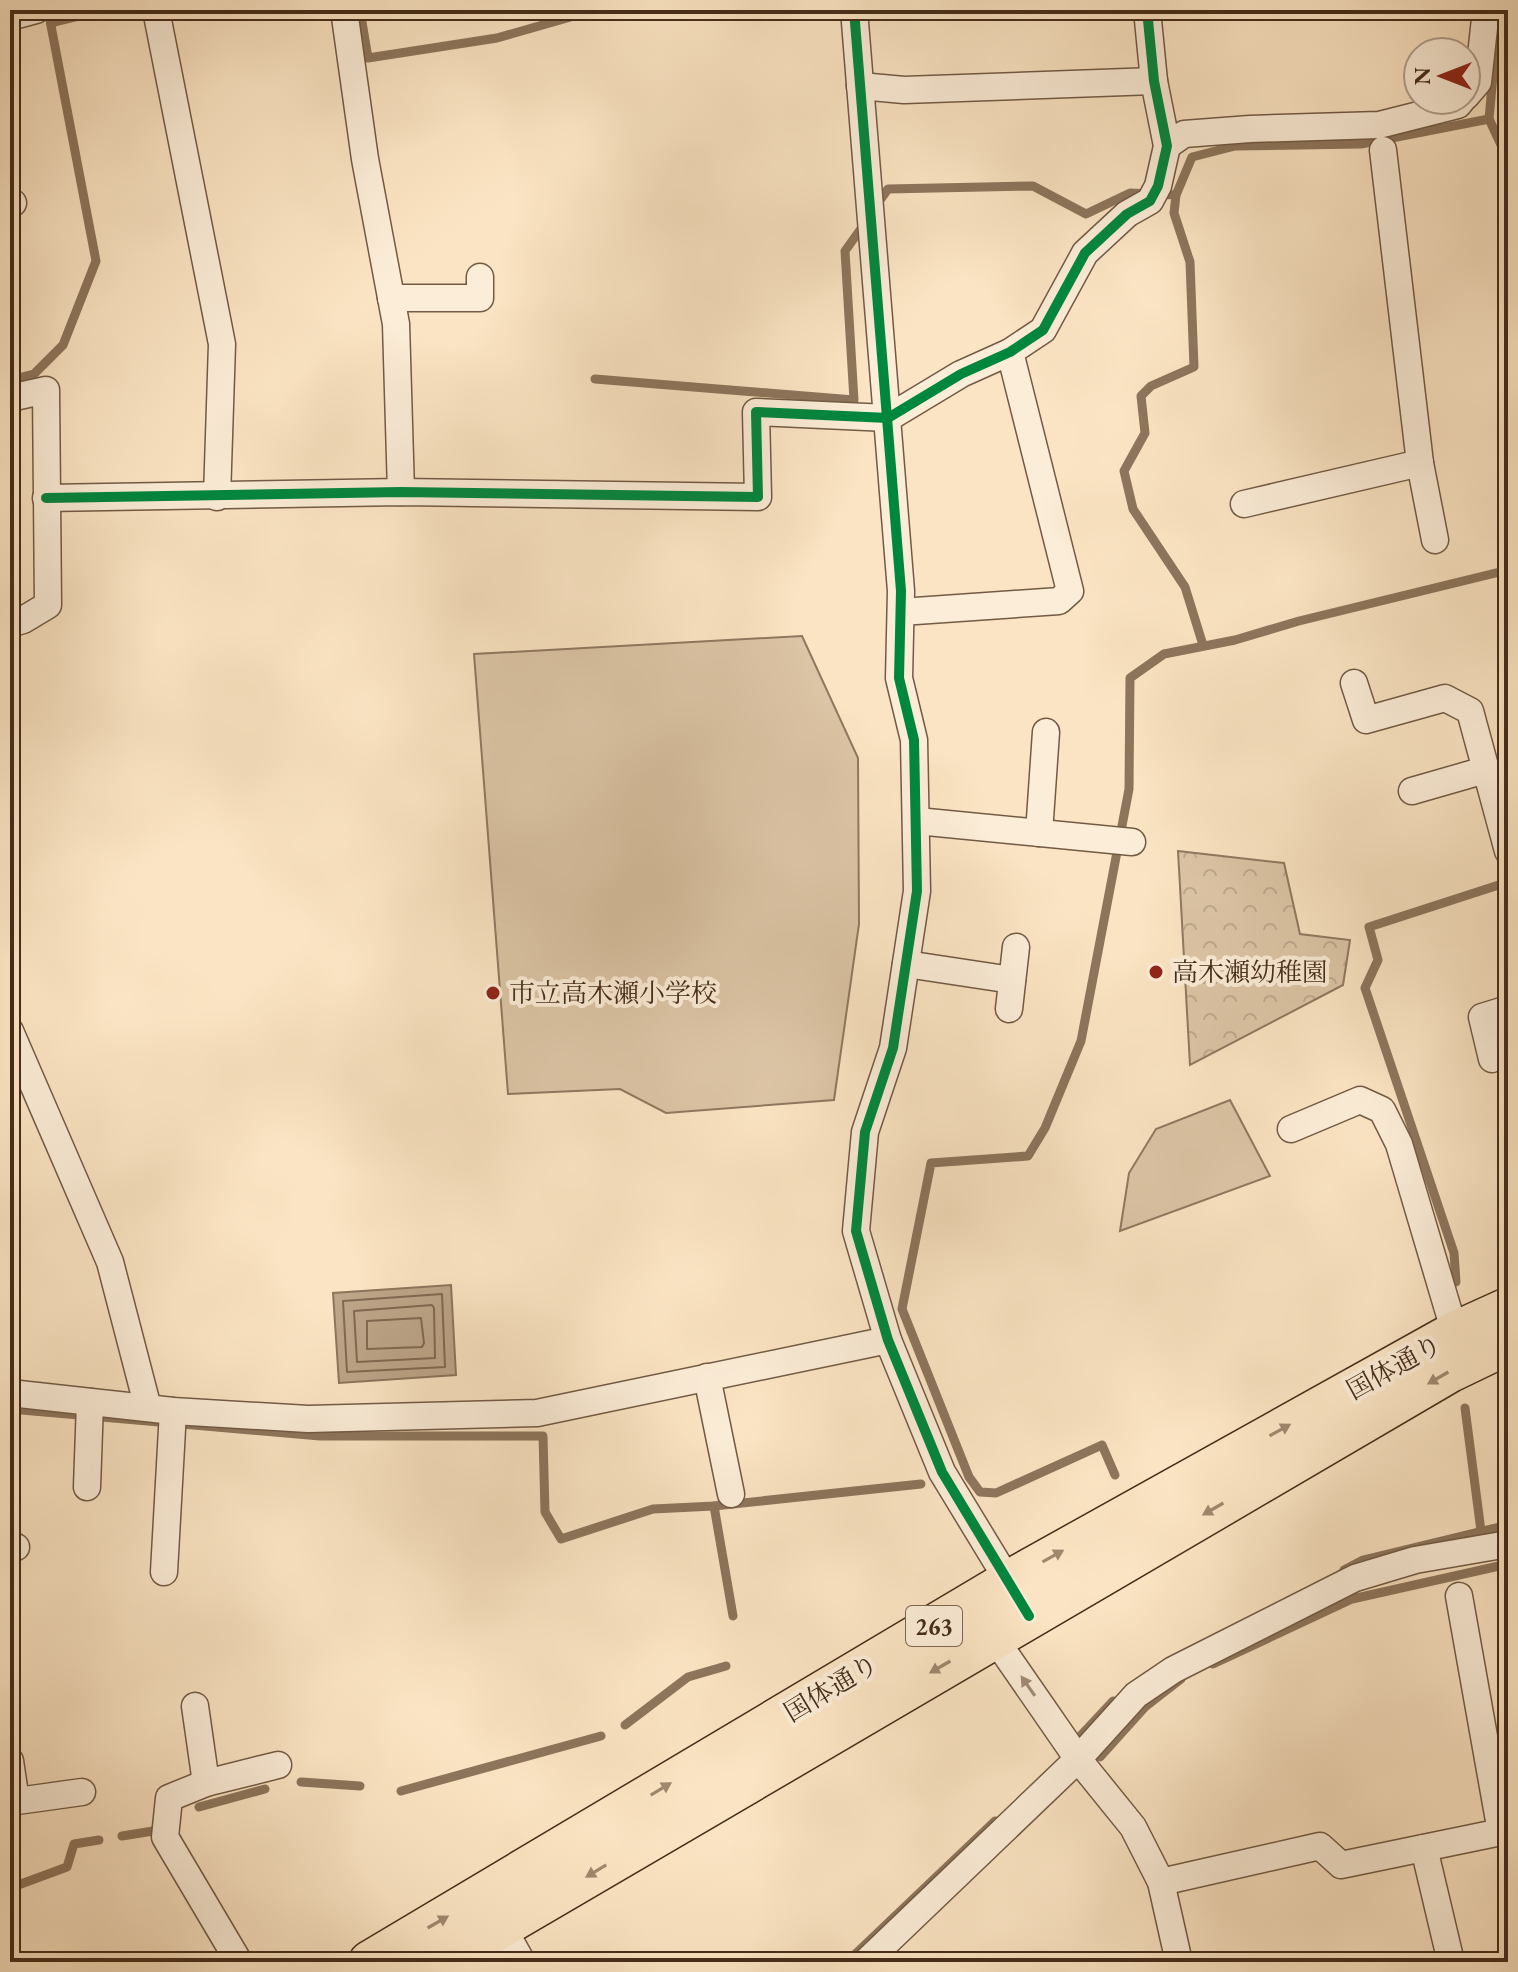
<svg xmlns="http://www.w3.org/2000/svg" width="1518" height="1972" viewBox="0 0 1518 1972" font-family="'EB Garamond','Noto Serif JP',serif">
<defs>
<pattern id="park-crowns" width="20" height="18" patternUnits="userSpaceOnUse" patternTransform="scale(2)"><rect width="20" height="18" fill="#dcc5a6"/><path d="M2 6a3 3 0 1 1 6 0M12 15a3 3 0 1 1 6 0" fill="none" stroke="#bea98e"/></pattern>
</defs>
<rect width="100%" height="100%" fill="#fbe4c3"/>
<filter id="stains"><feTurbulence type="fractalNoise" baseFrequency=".0025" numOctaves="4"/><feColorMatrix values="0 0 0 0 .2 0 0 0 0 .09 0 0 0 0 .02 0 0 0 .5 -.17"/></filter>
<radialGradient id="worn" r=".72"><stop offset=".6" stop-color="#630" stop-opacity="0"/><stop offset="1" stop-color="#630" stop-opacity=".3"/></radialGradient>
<path fill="url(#park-crowns)" stroke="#907860" stroke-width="2" d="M1178 851 1284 863 1300 934 1350 940 1343 985 1190 1065Z"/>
<g fill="#dcc5a6" stroke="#907860" stroke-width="2">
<path d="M802 636 858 758 859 924 834 1100 666 1113 620 1089 508 1094 474 654Z"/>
<path d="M1230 1100 1270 1176 1120 1231 1129 1173 1156 1129Z"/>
</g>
<path fill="#bda589" stroke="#8d755c" stroke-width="2" d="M451 1285 456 1375 339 1383 333 1293Z"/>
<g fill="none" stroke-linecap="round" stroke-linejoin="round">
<g stroke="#816851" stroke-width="2">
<path d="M442 1294 445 1367 347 1372 343 1301Z"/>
<path d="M432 1305 434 1308 435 1358 357 1362 354 1311Z"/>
<path d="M421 1318 424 1343 422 1347 367 1349V1321Z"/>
</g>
<g stroke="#8d755c" stroke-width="9">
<path d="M360 10 368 58 497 38 595 10"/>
<path d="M1504 10 1498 20 1489 119 1503 149 1508 178"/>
<path d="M51 23 104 10"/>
<path d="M1176 195 1174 213 1190 262 1194 367 1151 386 1141 396 1145 433 1124 471 1133 509 1185 587 1203 645"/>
<path d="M875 207 888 189 1033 186 1086 214 1130 193 1176 195 1192 157 1235 146 1361 144 1489 119"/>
<path d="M595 379 854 400 845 251 865 223"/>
<path d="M10 380 34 374 63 345 96 261 48 10"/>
<path d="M1456 1282 1454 1253 1365 988 1378 960 1369 927 1508 882"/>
<path d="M1465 1408 1481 1531"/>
<path d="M10 1409 320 1436H543L545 1512 561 1539 653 1509 714 1506 921 1484"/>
<path d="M1115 1475 1102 1445 996 1493 980 1492 969 1477 902 1309 931 1163 1028 1156 1045 1128 1081 1041 1129 789 1130 678 1164 654 1235 640 1299 621 1508 570"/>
<path d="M714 1506 733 1616"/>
<path d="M1344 1570 1363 1560 1508 1525"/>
<path d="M1213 1664 1352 1599 1508 1564"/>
<path d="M625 1725 688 1677 726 1666"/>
<path d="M1071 1746 1113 1701"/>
<path d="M1100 1757 1145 1707 1181 1679"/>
<path d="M301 1782 360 1786"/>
<path d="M401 1791 601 1736"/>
<path d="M199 1807 265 1789"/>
<path d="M122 1836 153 1831"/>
<path d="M10 1888 67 1867 74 1844 99 1840"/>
<path d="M847 1962 995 1821"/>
</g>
<defs>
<g id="minor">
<path d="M156 10 222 344 217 497"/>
<path d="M344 10 365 159 396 324 401 492"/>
<path d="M854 10 901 591 899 678 914 740 917 891 893 1048 865 1132 856 1231 888 1340 942 1472 1015 1592"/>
<path d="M10 17 36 10"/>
<path d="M860 86 904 90 1154 81"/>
<path d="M1466 96 1478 82 1486 10"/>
<path d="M1167 146 1184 134 1250 129 1379 125 1458 105 1462 100"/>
<path d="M10 204 13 203"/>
<path d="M391 298H480V277"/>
<path d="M10 398 46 390 48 605 23 620 10 624"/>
<path d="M1420 463 1435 540"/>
<path d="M46 498 401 492 758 497 756 412 888 418 961 374 1010 352 1043 330 1085 253 1127 214 1150 201 1158 186 1167 146 1154 81 1147 10"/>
<path d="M1244 504 1420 463 1383 150"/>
<path d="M901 612 1059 601 1070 591 1010 352"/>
<path d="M1354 683 1366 720 1445 698 1470 711 1508 851"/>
<path d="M1412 791 1485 770"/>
<path d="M917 821 1132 842"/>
<path d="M1039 833 1046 732"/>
<path d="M906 964 1012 980"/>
<path d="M1009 1009 1016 947"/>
<path d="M10 1031 110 1262 148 1408"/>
<path d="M1492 1059 1482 1017 1508 1009"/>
<path d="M1291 1129 1360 1100 1382 1110 1399 1144 1455 1333"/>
<path d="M707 1377 731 1494"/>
<path d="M10 1393 173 1411 308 1419 537 1413 888 1340"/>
<path d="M87 1487 90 1402"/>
<path d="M10 1547H16"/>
<path d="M164 1572 173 1411"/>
<path d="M993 1636 1078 1759 1133 1827 1161 1882 1179 1962"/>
<path d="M195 1706 206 1783"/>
<path d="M10 1761 16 1801"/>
<path d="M10 1802 82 1792"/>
<path d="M1424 1848 1451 1962"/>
<path d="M1161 1882 1320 1846 1341 1865 1501 1832 1459 1596"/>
<path d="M502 1926 522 1962"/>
<path d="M239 1962 165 1837 169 1798 206 1783 278 1765"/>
<path d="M866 1962 1078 1759 1136 1695 1173 1670 1355 1578 1415 1560 1508 1544"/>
</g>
<g id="trunk">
<path d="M370 1962 1008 1582 1455 1333 1508 1309"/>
<path d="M441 1962 1450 1371 1508 1343"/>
</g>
</defs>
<use href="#minor" stroke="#725a44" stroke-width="29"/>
<use href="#trunk" stroke="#452c19" stroke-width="45"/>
<use href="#minor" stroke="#fcedd8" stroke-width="26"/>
<use href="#trunk" stroke="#fbe4c3" stroke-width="42"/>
<defs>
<g id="cycleway">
<path d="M854 10 901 591 899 678 914 740 917 891 893 1048 865 1132 856 1231 888 1340 942 1472 1029 1616"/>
<path d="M46 498 401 492 758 497 756 412 888 418 961 374 1010 352 1043 330 1085 253 1127 214 1150 201 1158 186 1167 146 1154 81 1147 10"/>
</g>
</defs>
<use href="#cycleway" stroke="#fcedd8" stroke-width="15"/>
<use href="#cycleway" stroke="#00873e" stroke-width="10"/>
</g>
<defs><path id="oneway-solid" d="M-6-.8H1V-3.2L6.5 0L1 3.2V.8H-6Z" transform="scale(2)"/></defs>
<g fill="#a0886e">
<use href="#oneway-solid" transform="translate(1438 1378) rotate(150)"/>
<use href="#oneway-solid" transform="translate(1280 1430) rotate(-29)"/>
<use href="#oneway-solid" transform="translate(1213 1509) rotate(150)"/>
<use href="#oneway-solid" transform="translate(1053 1556) rotate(-29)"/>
<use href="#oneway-solid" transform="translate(940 1667) rotate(150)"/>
<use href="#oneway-solid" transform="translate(661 1789) rotate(-31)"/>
<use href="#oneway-solid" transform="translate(596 1871) rotate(149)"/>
<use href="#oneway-solid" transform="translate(438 1922) rotate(-30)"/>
</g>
<use fill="#a08c78" href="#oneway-solid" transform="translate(1028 1686) rotate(-125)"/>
<g fill="#8f2418" stroke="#fcedd8" stroke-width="3">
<circle cx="1156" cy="972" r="8"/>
<circle cx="493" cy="993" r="8"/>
</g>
<g text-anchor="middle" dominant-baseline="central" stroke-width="8" stroke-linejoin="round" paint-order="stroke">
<rect fill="#fcedd8" stroke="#7c6652" stroke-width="2" x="906" y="1606" width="56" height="40" rx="6"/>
<g font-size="24" font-weight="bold" fill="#452c19">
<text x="934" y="1626">263</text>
</g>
<g font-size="26" fill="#452c19" stroke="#fcedd8" text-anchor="start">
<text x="1172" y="972">高木瀬幼稚園</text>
<text x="509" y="993">市立高木瀬小学校</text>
</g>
<g font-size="26" fill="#452c19" stroke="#fcedd8">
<text transform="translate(1394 1367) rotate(-29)">国体通り</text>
<text transform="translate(831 1688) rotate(-31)">国体通り</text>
</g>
</g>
<rect width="1518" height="1972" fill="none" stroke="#fbe4c3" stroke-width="40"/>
<rect x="12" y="12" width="1494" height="1948" fill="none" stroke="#452c19" stroke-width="4"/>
<rect x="20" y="20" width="1478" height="1932" fill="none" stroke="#452c19" stroke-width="2"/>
<g transform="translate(1442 76) rotate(270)"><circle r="38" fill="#fcedd8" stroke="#b3a08c" stroke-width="2"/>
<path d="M0-6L14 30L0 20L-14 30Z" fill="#8f2418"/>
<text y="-12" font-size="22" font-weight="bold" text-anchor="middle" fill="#452c19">N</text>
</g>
<rect width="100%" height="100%" filter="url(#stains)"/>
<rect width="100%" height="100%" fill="url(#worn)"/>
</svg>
